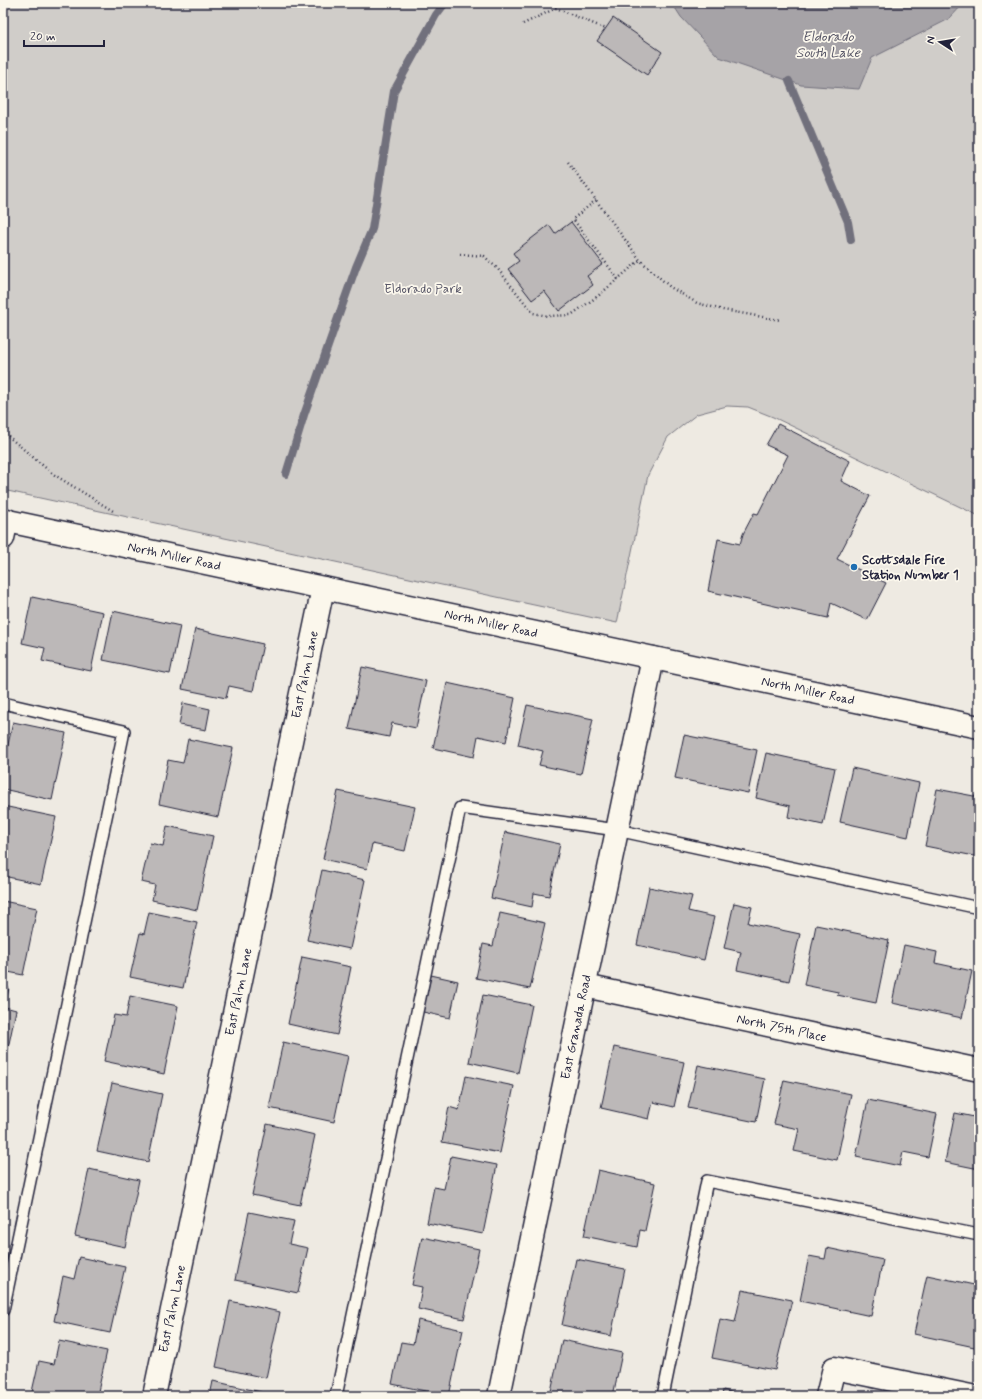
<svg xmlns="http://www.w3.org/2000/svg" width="982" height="1399" viewBox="0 0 982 1399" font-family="Mynerve,sans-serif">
<rect width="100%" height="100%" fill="#eeeae2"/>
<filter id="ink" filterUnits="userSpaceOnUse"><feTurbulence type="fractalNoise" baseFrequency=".025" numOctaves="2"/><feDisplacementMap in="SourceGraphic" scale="8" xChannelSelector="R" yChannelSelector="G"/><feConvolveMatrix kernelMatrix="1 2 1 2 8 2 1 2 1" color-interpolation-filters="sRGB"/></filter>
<g filter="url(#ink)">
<path fill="#d0cdc9" stroke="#797882" d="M3 3H979V516L773 417 748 407 727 406 697 414 668 437 648 475 617 623 3 490Z"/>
<path fill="#a6a3a7" stroke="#716f7c" d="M672 3H964L949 19 872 58 859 89 801 85 719 57 681 17Z"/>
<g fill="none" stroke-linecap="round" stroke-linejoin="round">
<g stroke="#716f7c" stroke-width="8">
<path d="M789 81 848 222 851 240"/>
<path d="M286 474 304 415 334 329 356 267 372 229 394 91 436 15 445 3"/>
</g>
</g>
<g fill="#bcb8b8" stroke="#22223b">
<path d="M613 18 662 52 647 75 597 41Z"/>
<path d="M571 222 603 264 587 276 593 285 559 311 544 291 532 300 508 269 519 261 513 253 549 225 555 234Z"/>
<path d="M778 424 850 461 841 481 870 496 837 559 886 583 867 620 831 603 828 618 708 591 718 539 740 544 743 534 754 513 758 514 788 455 766 445Z"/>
<path d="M32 597 103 612 91 671 42 661 45 648 22 643Z"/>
<path d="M113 611 180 626 170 674 103 660Z"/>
<path d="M195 629 263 644 253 691 229 686 226 698 182 689Z"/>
<path d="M362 667 426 681 416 728 392 723 389 737 349 729Z"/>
<path d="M447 683 515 698 506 742 478 736 474 757 433 748Z"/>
<path d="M183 703 210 709 206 730 179 725Z"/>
<path d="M527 705 593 719 581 774 539 765 543 751 518 745Z"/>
<path d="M13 722 66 733 52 800 3 789V767Z"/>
<path d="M684 735 757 750 748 793 675 778Z"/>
<path d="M188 739 233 748 218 817 159 804 168 760 183 763Z"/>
<path d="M766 753 835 768 823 825 788 817 790 806 756 798Z"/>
<path d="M852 768 919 783 908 837 840 822Z"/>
<path d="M937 789 979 797V857L925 846Z"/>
<path d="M338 791 415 807 405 851 372 844 367 869 323 859Z"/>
<path d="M3 806 56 817 41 884 3 876Z"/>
<path d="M167 826 213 836 197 910 152 900 155 885 141 882 150 843 163 846Z"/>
<path d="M505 832 560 844 549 896 534 893 532 907 491 898Z"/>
<path d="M322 870 365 880 350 949 307 940Z"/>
<path d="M649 887 692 896 688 911 714 917 704 960 637 945Z"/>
<path d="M3 901 37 908 23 975 3 971Z"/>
<path d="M734 903 752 907 748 923 800 934 789 981 737 970 741 952 724 948Z"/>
<path d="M149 912 197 922 183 988 130 977 140 933 144 934Z"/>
<path d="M500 913 545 923 530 989 476 978 483 944 493 946Z"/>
<path d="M816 925 889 940 876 1003 837 995 838 992 804 985Z"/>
<path d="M904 945 937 952 935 963 972 971 962 1018 892 1003Z"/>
<path d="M302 957 351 967 337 1035 288 1024Z"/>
<path d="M431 975 458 981 450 1018 423 1012Z"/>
<path d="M3 986 9 988 5 1007 16 1010 6 1058 3 1057Z"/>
<path d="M483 995 532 1005 518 1073 469 1062Z"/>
<path d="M130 996 178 1006 164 1074 104 1061 114 1015 126 1017Z"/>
<path d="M283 1042 348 1056 334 1122 269 1108Z"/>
<path d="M614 1047 684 1062 674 1107 653 1102 649 1119 601 1108Z"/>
<path d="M698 1065 765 1079 756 1122 688 1108Z"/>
<path d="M466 1076 514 1086 500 1153 442 1142 449 1107 459 1110Z"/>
<path d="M784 1080 851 1094 837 1160 794 1151 799 1129 774 1124Z"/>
<path d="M112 1083 162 1094 148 1162 97 1151Z"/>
<path d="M868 1100 937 1114 928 1157 903 1152 900 1166 856 1157Z"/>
<path d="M955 1113 979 1118V1169L945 1162Z"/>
<path d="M267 1124 315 1135 300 1205 252 1195Z"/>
<path d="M451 1156 497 1165 483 1234 427 1223 434 1187 444 1189Z"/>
<path d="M89 1169 139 1180 125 1247 75 1236Z"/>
<path d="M598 1170 655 1183 645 1231 640 1230 637 1247 584 1236Z"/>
<path d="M249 1212 294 1221 289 1244 308 1248 298 1293 235 1280Z"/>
<path d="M422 1237 479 1249 464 1319 418 1309 422 1287 412 1285Z"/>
<path d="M827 1248 883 1260 871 1316 800 1301 809 1256 825 1259Z"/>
<path d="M79 1257 125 1267 110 1333 54 1321 63 1276 74 1279Z"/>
<path d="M576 1259 625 1269 611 1336 562 1325Z"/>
<path d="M927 1275 979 1286V1348L914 1334Z"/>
<path d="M742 1290 792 1300 775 1370 712 1358 720 1319 735 1322Z"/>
<path d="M230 1301 280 1312 266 1378 216 1367Z"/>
<path d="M418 1320 463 1330 449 1396 392 1384 401 1342 413 1344Z"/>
<path d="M562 1340 622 1353 613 1396H550Z"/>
<path d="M59 1341 107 1351 97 1396H31L39 1361 54 1364Z"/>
<path d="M213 1381 261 1392 260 1396H210Z"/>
<path d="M723 1390 747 1396H722Z"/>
</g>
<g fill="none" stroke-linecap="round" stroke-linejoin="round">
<defs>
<g id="service">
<path d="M3 703 124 731 3 1310"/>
<path d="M336 1396 460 808 617 830 979 908"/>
<path d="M663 1396 707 1181 979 1235"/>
</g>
<g id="minor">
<path d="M3 538 7 520"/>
<path id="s1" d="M585 986 979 1070"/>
<path id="s2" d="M154 1396 323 588"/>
<path id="s3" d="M499 1396 653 658"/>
<path d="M827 1396 834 1368 971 1396"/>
</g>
<g id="tertiary">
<path id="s4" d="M3 520 979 727"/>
</g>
</defs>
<use href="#service" stroke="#22223b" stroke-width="14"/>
<use href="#minor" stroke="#22223b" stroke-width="25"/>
<use href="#tertiary" stroke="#22223b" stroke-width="25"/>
<g stroke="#22223b" stroke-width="2.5" stroke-dasharray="1 3" stroke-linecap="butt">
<path d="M523 24 556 8 606 29"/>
<path d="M568 162 640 260 670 287 697 303 723 310 780 320"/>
<path d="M596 200 573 219 618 279"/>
<path d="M460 254 484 256 497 268 533 313 548 316 571 315 598 296 640 260"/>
<path d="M3 430 9 437 53 474 113 511"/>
</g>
<use href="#service" stroke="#fbf7ec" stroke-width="11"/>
<use href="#minor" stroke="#fbf7ec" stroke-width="22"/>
<use href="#tertiary" stroke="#fbf7ec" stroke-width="22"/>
</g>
</g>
<circle fill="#1f6fb2" stroke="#fbf7ec" stroke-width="1.5" cx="854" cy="567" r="4"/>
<g text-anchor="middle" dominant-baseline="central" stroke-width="3.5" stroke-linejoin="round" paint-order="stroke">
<g font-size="13" fill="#565566" stroke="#fbf7ec">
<text x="423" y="289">Eldorado Park</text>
</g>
<g font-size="13" fill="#22223b" stroke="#fbf7ec">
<text stroke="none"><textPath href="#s4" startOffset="175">North Miller Road</textPath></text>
<text stroke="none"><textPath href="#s4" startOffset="499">North Miller Road</textPath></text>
<text stroke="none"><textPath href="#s2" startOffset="737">East Palm Lane</textPath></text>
<text stroke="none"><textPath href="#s4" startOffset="823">North Miller Road</textPath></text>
<text stroke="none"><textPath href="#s2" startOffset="413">East Palm Lane</textPath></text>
<text stroke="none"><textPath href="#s3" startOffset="377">East Granada Road</textPath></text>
<text stroke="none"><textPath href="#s1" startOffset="201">North 75th Place</textPath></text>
<text stroke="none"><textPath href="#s2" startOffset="89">East Palm Lane</textPath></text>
</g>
<g font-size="13" font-weight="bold" fill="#22223b" stroke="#fbf7ec" text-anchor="start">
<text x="862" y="560">Scottsdale Fire<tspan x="862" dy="15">Station Number 1</tspan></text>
</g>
<g font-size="14" font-style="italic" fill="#575666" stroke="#fbf7ec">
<text x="828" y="37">Eldorado<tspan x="828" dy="16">South Lake</tspan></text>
</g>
</g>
<rect width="982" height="1399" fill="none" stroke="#fbf7ec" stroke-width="16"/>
<rect x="8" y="8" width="966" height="1383" fill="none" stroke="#22223b" stroke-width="1.5" filter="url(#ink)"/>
<g transform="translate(940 42) rotate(282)" stroke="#fbf7ec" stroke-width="3" paint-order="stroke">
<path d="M0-3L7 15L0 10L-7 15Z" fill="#22223b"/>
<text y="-6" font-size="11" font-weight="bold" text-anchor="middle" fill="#22223b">N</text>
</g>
<path d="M24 40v6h80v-6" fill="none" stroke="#22223b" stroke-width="2"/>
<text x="30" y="40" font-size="12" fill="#22223b" stroke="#fbf7ec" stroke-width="3" paint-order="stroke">20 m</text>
</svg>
